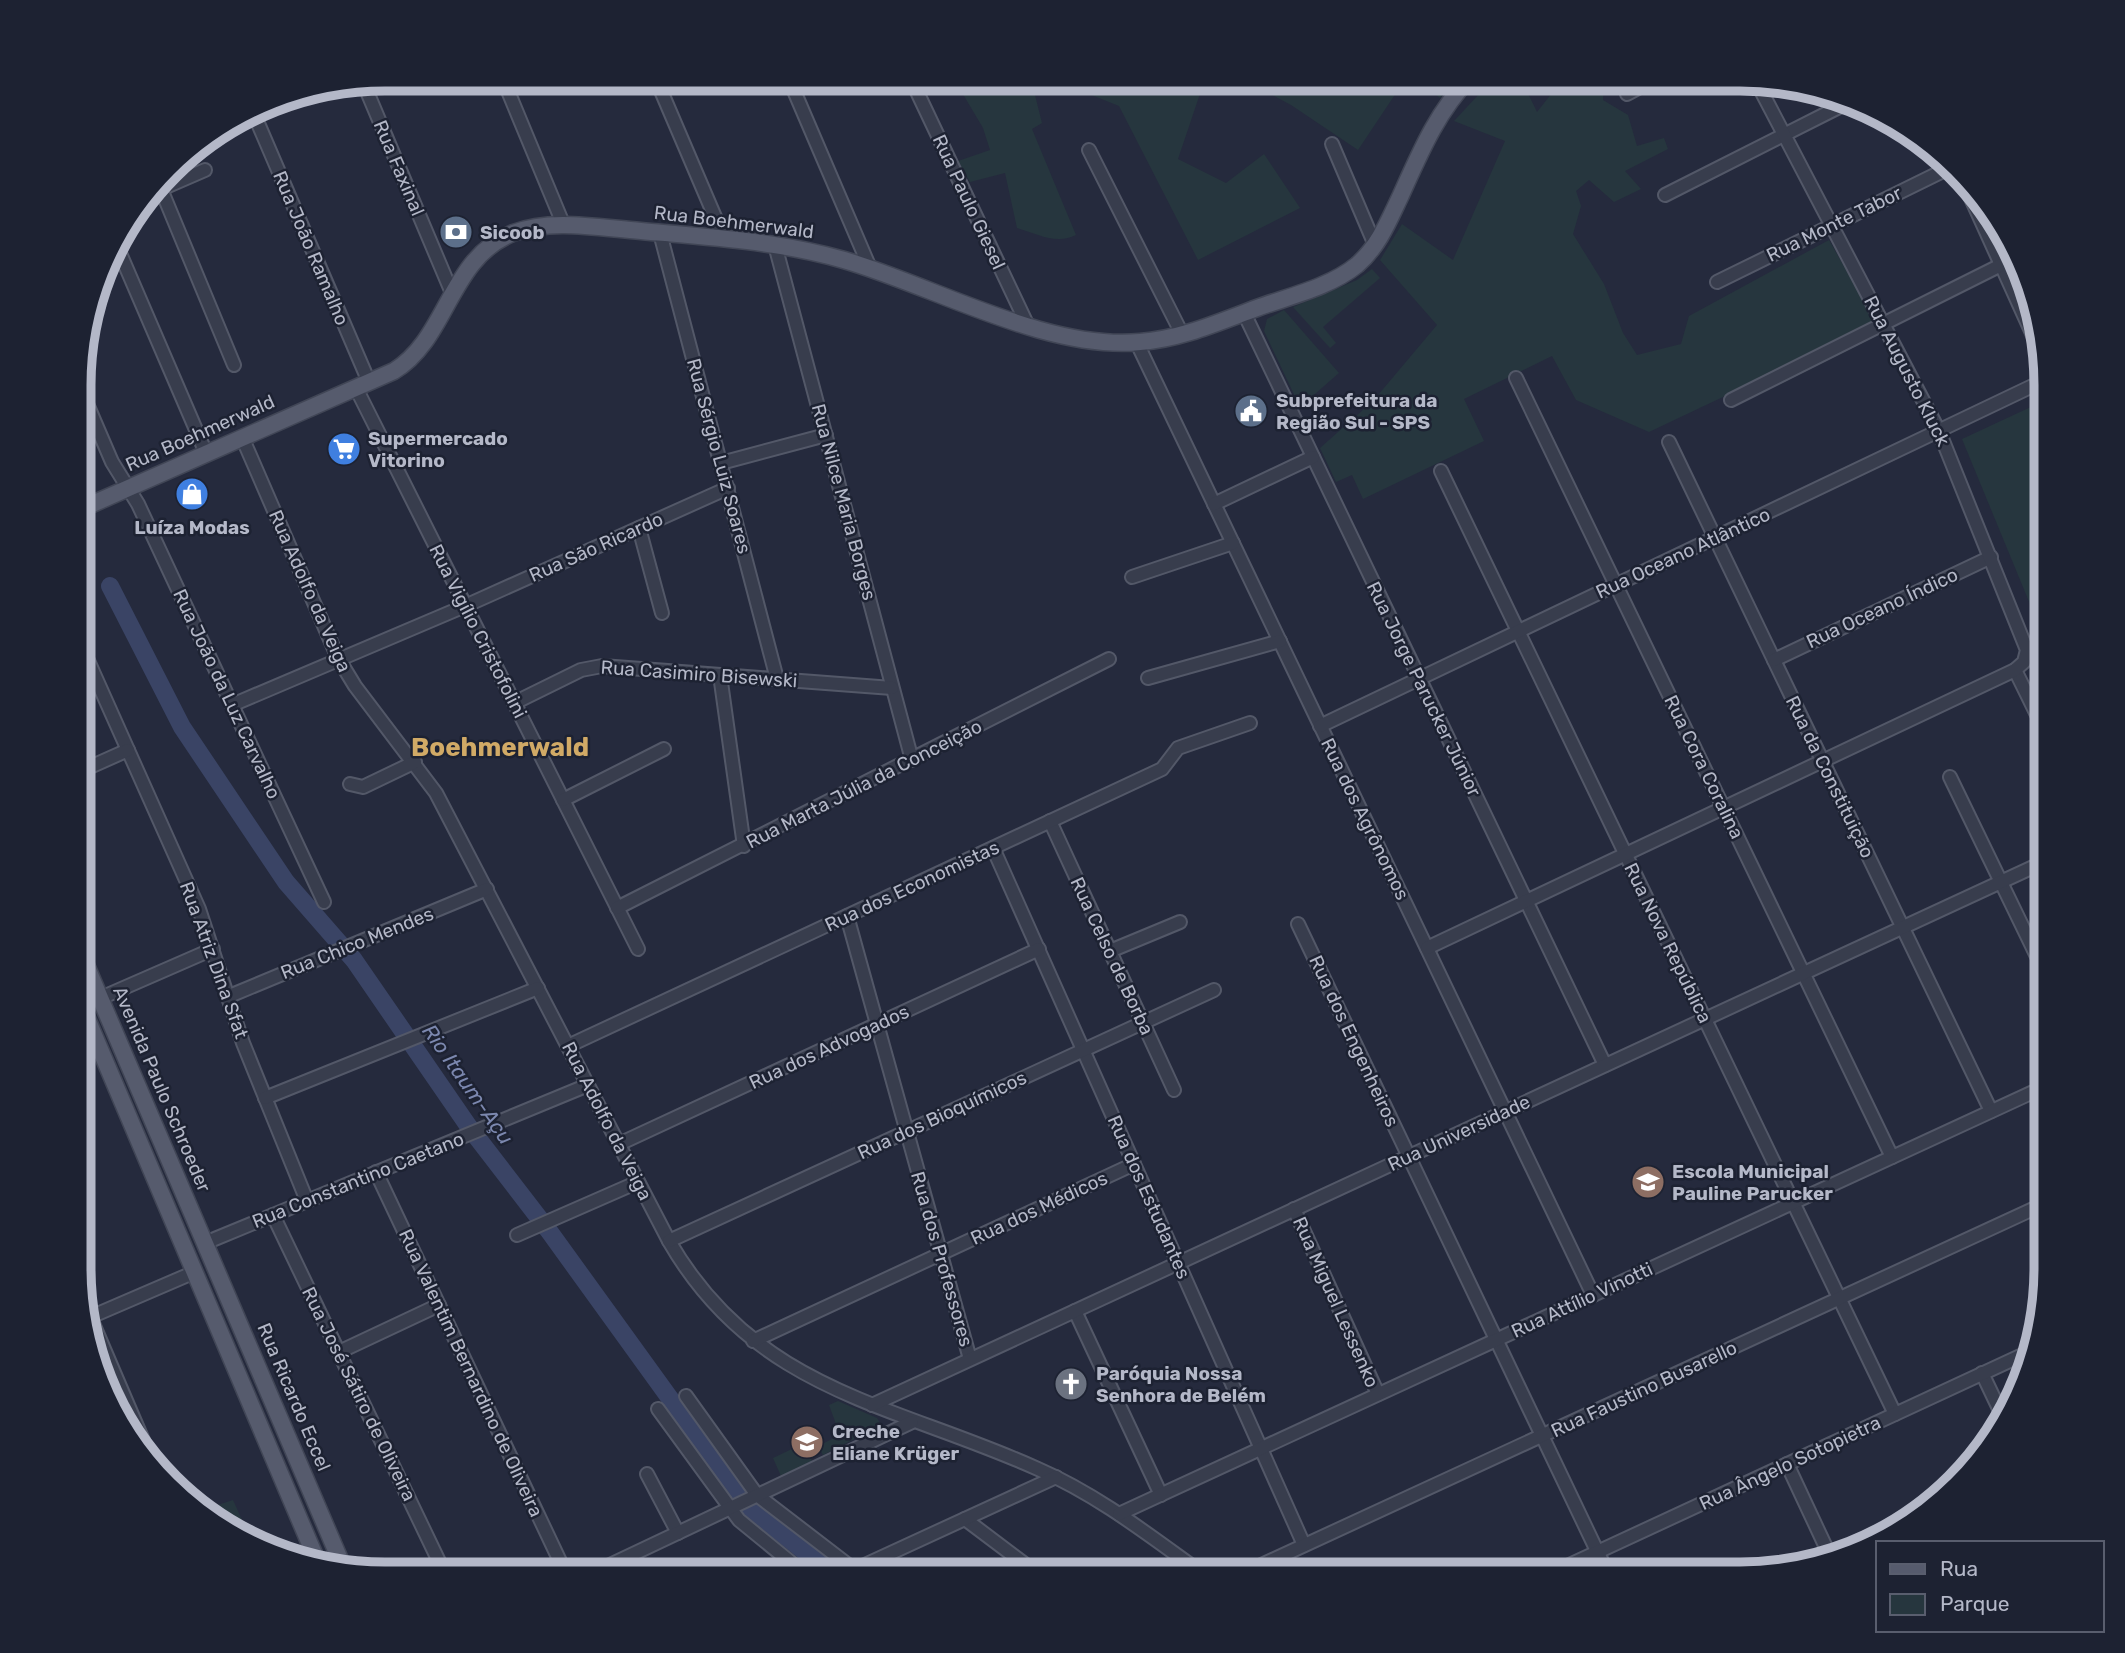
<svg xmlns="http://www.w3.org/2000/svg" width="2125" height="1653" viewBox="0 0 2125 1653" font-family="Rubik,sans-serif">
<rect width="100%" height="100%" fill="#252a3d"/>
<g fill="#26363e">
<path d="M954 79H1031L1042 123 1032 129 1076 235C1057 245 1037 234 1017 228L1005 173 970 182 958 161 990 150 983 128Z"/>
<path d="M1061 79H1205L1178 159 1226 183 1264 154 1300 208 1198 260 1119 106 1059 82Z"/>
<path d="M1242 79H1410L1394 96 1358 150 1291 105Z"/>
<path d="M1416 79H1458L1440 98Z"/>
<path d="M1493 79H1521L1537 112 1552 93 1553 79H1604L1603 100 1628 115 1637 146 1664 138 1668 149 1625 171 1641 189 1614 202 1589 180 1576 191 1581 206 1573 234 1604 284 1623 333 1637 355 1681 344 1689 316 1829 240 1877 324 1649 432 1576 400 1552 356 1464 399 1484 441 1363 499 1352 475 1336 482 1320 448 1373 401 1437 325 1380 260 1402 224 1453 260 1505 141 1454 121Z"/>
<path d="M1372 269 1380 278 1323 327 1336 343 1330 348 1293 307 1357 280Z"/>
<path d="M1284 310 1339 373 1300 407 1264 331 1267 319Z"/>
<path d="M2046 400V643L1962 439Z"/>
<path d="M838 1401 877 1418 880 1423 876 1428 823 1455 818 1446 840 1435 829 1405Z"/>
<path d="M798 1446 801 1453 807 1451 812 1461 781 1476 773 1458Z"/>
<path d="M233 1500 251 1540 202 1510Z"/>
</g>
<g fill="none" stroke-linecap="round" stroke-linejoin="round">
<path stroke="#3a4465" stroke-width="18" d="M110 586 182 727 286 882 354 960 469 1127 549 1231 739 1494 752 1510 833 1574"/>
<defs>
<g id="minor">
<path d="M503 79 564 226"/>
<path d="M656 79 724 238"/>
<path d="M789 79 870 268"/>
<path d="M911 79 1027 324"/>
<path d="M363 82 452 293"/>
<path d="M1627 94 1655 79"/>
<path d="M254 114 369 382"/>
<path d="M1332 144 1375 245"/>
<path d="M1089 150 1182 334"/>
<path d="M1965 185 2036 342"/>
<path d="M161 189 234 365"/>
<path d="M152 193 205 170"/>
<path d="M1665 195 1851 101"/>
<path d="M660 233 777 679"/>
<path d="M116 244 206 453"/>
<path d="M775 245 912 760"/>
<path d="M1717 282 1951 167"/>
<path d="M1244 313 1605 1065"/>
<path d="M1137 343 1593 1295"/>
<path d="M1516 378 1892 1157"/>
<path d="M356 388 638 949"/>
<path d="M81 390 112 462 138 504 324 902"/>
<path d="M1731 400 2001 265"/>
<path d="M242 437 338 658 355 686 436 793 669 1241C756 1392 894 1404 1038 1469 1098 1495 1150 1536 1203 1574"/>
<path d="M1669 442 1991 1111"/>
<path d="M721 463 826 435"/>
<path d="M1441 471 1895 1414"/>
<path d="M1214 504 1313 457"/>
<path d="M639 528 662 613"/>
<path d="M1132 577 1233 543"/>
<path d="M81 645 199 909 243 1043 307 1201"/>
<path d="M1774 660 1991 557"/>
<path d="M2015 670 2046 733"/>
<path d="M720 675 744 846"/>
<path d="M1148 678 1280 641"/>
<path d="M514 703 581 670 602 666 892 688"/>
<path d="M232 705 465 606 728 488"/>
<path d="M1320 726 2045 380"/>
<path d="M81 771 128 750"/>
<path d="M1950 777 2046 975"/>
<path d="M350 784 363 787 415 762"/>
<path d="M563 800 664 749"/>
<path d="M1050 821 1174 1090"/>
<path d="M993 848 1304 1545"/>
<path d="M617 908 1109 659"/>
<path d="M847 916 970 1359"/>
<path d="M1298 924 1608 1574"/>
<path d="M1427 948 2015 670 2024 662 2027 650 1939 431 1755 79"/>
<path d="M1110 951 1180 922"/>
<path d="M227 997 487 889"/>
<path d="M80 1007 213 949"/>
<path d="M568 1046 1162 769 1178 748 1250 723"/>
<path d="M265 1098 538 988"/>
<path d="M619 1144 1039 949"/>
<path d="M376 1172 566 1574"/>
<path d="M1294 1209 1378 1394"/>
<path d="M273 1215 445 1574"/>
<path d="M517 1235 638 1182"/>
<path d="M669 1241 1214 990"/>
<path d="M205 1243 588 1085"/>
<path d="M83 1300 148 1452"/>
<path d="M1075 1311 1161 1495"/>
<path d="M88 1318 195 1272"/>
<path d="M753 1341 1134 1164"/>
<path d="M339 1352 439 1305"/>
<path d="M1982 1373 2003 1417"/>
<path d="M686 1396 757 1495 860 1574"/>
<path d="M872 1405 2046 861"/>
<path d="M658 1409 739 1520 805 1574"/>
<path d="M1787 1464 1830 1556"/>
<path d="M647 1474 678 1533"/>
<path d="M1119 1514 2046 1086"/>
<path d="M965 1519 1038 1574"/>
<path d="M854 1570 1056 1477"/>
<path d="M591 1574 912 1422"/>
<path d="M1242 1574 2046 1203"/>
<path d="M1550 1574 2031 1351"/>
</g>
<g id="major">
<path d="M81 509 394 371C448 338 449 258 513 233 552 218 600 228 641 231 709 237 778 241 844 260 934 286 1047 351 1140 342 1181 339 1219 322 1257 308 1290 296 1330 287 1357 265 1379 246 1389 220 1401 195 1420 153 1437 112 1469 79"/>
<path d="M80 951 344 1569"/>
<path d="M80 1002 318 1563"/>
</g>
</defs>
<use href="#minor" stroke="#535868" stroke-width="16"/>
<use href="#major" stroke="#414656" stroke-width="19"/>
<use href="#minor" stroke="#383d4d" stroke-width="12"/>
<use href="#major" stroke="#565b6d" stroke-width="16"/>
</g>
<defs>
<symbol id="bank-disc" viewBox="-11 -11 22 22"><circle r="9.5" fill="#5c6f8a" stroke="#1d2232"/><path d="M-6-4H6V4H-6ZM0-2.3a2.3 2.3 0 1 0 0 4.6a2.3 2.3 0 1 0 0-4.6Z" fill="#fff"/></symbol>
<symbol id="civic-disc" viewBox="-11 -11 22 22"><circle r="9.5" fill="#5c6f8a" stroke="#1d2232"/><path d="M-.6-6.5H3V-4.5H.6V-3L4-1V1h2V6H-6V1h2V-1L-.6-3ZM-1.2 2.5V6h2.4V2.5Z" fill="#fff"/></symbol>
<symbol id="supermarket-disc" viewBox="-11 -11 22 22"><circle r="9.5" fill="#3f7fe0" stroke="#1d2232"/><path d="M-6-5.5h2.5l.6 2H6L4.5 2H-2.5L-4.4-4H-6ZM-1.5 3.2a1.3 1.3 0 1 0 .1 0ZM3 3.2a1.3 1.3 0 1 0 .1 0Z" fill="#fff"/></symbol>
<symbol id="shop-disc" viewBox="-11 -11 22 22"><circle r="9.5" fill="#3f7fe0" stroke="#1d2232"/><path d="M-5-2.5h2.3a2.7 3.5 0 0 1 5.4 0H5L5.5 6h-11ZM-1.5-2.5h3a1.5 2.3 0 0 0-3 0Z" fill="#fff"/></symbol>
<symbol id="school-disc" viewBox="-11 -11 22 22"><circle r="9.5" fill="#8d6e63" stroke="#1d2232"/><path d="M0-5L7-2L0 1L-7-2ZM-4 1L0 2.5L4 1V4Q0 6-4 4Z" fill="#fff"/></symbol>
<symbol id="church-disc" viewBox="-11 -11 22 22"><circle r="9.5" fill="#6b7280" stroke="#1d2232"/><path d="M-1.2-6h2.4v3.5h3.3v2.4h-3.3V6h-2.4V-.1h-3.3v-2.4h3.3Z" fill="#fff"/></symbol>
</defs>
<g fill-rule="evenodd">
<use href="#bank-disc" x="437" y="213" width="38" height="38"/>
<use href="#civic-disc" x="1232" y="392" width="38" height="38"/>
<use href="#supermarket-disc" x="325" y="430" width="38" height="38"/>
<use href="#shop-disc" x="173" y="475" width="38" height="38"/>
<use href="#school-disc" x="1629" y="1163" width="38" height="38"/>
<use href="#church-disc" x="1052" y="1365" width="38" height="38"/>
<use href="#school-disc" x="788" y="1423" width="38" height="38"/>
</g>
<g text-anchor="middle" dominant-baseline="central" stroke-width="5" stroke-linejoin="round" paint-order="stroke">
<g font-size="19" fill="#b4b8c8" stroke="#1d2232">
<text transform="translate(399 168) rotate(67)">Rua Faxinal</text>
<text transform="translate(969 202) rotate(65)">Rua Paulo Giesel</text>
<text transform="translate(734 222) rotate(7)">Rua Boehmerwald</text>
<text transform="translate(1834 224) rotate(-26)">Rua Monte Tabor</text>
<text transform="translate(311 248) rotate(67)">Rua João Ramalho</text>
<text transform="translate(1907 371) rotate(63)">Rua Augusto Kluck</text>
<text transform="translate(200 433) rotate(-24)">Rua Boehmerwald</text>
<text transform="translate(719 456) rotate(75)">Rua Sérgio Luiz Soares</text>
<text transform="translate(844 502) rotate(75)">Rua Nilce Maria Borges</text>
<text transform="translate(596 547) rotate(-24)">Rua São Ricardo</text>
<text transform="translate(1683 553) rotate(-25)">Rua Oceano Atlântico</text>
<text transform="translate(310 591) rotate(66)">Rua Adolfo da Veiga</text>
<text transform="translate(1882 608) rotate(-25)">Rua Oceano Índico</text>
<text transform="translate(478 631) rotate(63)">Rua Vigílio Cristofolini</text>
<text transform="translate(699 674) rotate(4)">Rua Casimiro Bisewski</text>
<text transform="translate(1424 689) rotate(64)">Rua Jorge Parucker Júnior</text>
<text transform="translate(227 694) rotate(65)">Rua João da Luz Carvalho</text>
<text transform="translate(1704 767) rotate(64)">Rua Cora Coralina</text>
<text transform="translate(1830 777) rotate(64)">Rua da Constituição</text>
<text transform="translate(864 784) rotate(-27)">Rua Marta Júlia da Conceição</text>
<text transform="translate(1365 819) rotate(64)">Rua dos Agrônomos</text>
<text transform="translate(912 886) rotate(-25)">Rua dos Economistas</text>
<text transform="translate(357 943) rotate(-22)">Rua Chico Mendes</text>
<text transform="translate(1668 943) rotate(64)">Rua Nova República</text>
<text transform="translate(1112 956) rotate(65)">Rua Celso de Borba</text>
<text transform="translate(214 960) rotate(70)">Rua Atriz Dina Sfat</text>
<text transform="translate(1354 1041) rotate(65)">Rua dos Engenheiros</text>
<text transform="translate(829 1047) rotate(-25)">Rua dos Advogados</text>
<text transform="translate(162 1089) rotate(67)">Avenida Paulo Schroeder</text>
<text transform="translate(942 1115) rotate(-25)">Rua dos Bioquímicos</text>
<text transform="translate(607 1121) rotate(63)">Rua Adolfo da Veiga</text>
<text transform="translate(1459 1133) rotate(-25)">Rua Universidade</text>
<text transform="translate(358 1180) rotate(-22)">Rua Constantino Caetano</text>
<text transform="translate(1149 1197) rotate(66)">Rua dos Estudantes</text>
<text transform="translate(1039 1208) rotate(-25)">Rua dos Médicos</text>
<text transform="translate(942 1259) rotate(74)">Rua dos Professores</text>
<text transform="translate(1582 1300) rotate(-25)">Rua Attílio Vinotti</text>
<text transform="translate(1336 1302) rotate(66)">Rua Miguel Lessenko</text>
<text transform="translate(471 1373) rotate(65)">Rua Valentim Bernardino de Oliveira</text>
<text transform="translate(1644 1389) rotate(-25)">Rua Faustino Busarello</text>
<text transform="translate(359 1394) rotate(64)">Rua José Sátiro de Oliveira</text>
<text transform="translate(294 1397) rotate(67)">Rua Ricardo Eccel</text>
<text transform="translate(1790 1463) rotate(-25)">Rua Ângelo Sotopietra</text>
</g>
<g font-size="19" font-weight="bold" fill="#b4b8c8" stroke="#1d2232" text-anchor="start">
<text x="480" y="232">Sicoob</text>
<text x="1276" y="400">Subprefeitura da<tspan x="1276" dy="22">Região Sul - SPS</tspan></text>
<text x="368" y="438">Supermercado<tspan x="368" dy="22">Vitorino</tspan></text>
<text x="192" y="527" text-anchor="middle">Luíza Modas</text>
<text x="1672" y="1171">Escola Municipal<tspan x="1672" dy="22">Pauline Parucker</tspan></text>
<text x="1096" y="1373">Paróquia Nossa<tspan x="1096" dy="22">Senhora de Belém</tspan></text>
<text x="832" y="1431">Creche<tspan x="832" dy="22">Eliane Krüger</tspan></text>
</g>
<g font-size="21" font-style="italic" fill="#7c88af" stroke="#1d2232">
<text transform="translate(468 1084) rotate(55)">Rio Itaum-Açu</text>
</g>
<g font-size="26" font-weight="bold" fill="#d1aa66" stroke="#1d2232">
<text x="500" y="747">Boehmerwald</text>
</g>
</g>
<path d="M0 0H2125V1653H0ZM385 91H1740A294 294 0 0 1 2034 385V1268A294 294 0 0 1 1740 1562H385A294 294 0 0 1 91 1268V385A294 294 0 0 1 385 91Z" fill="#1d2232" fill-rule="evenodd"/>
<path fill="none" stroke="#b4b8c8" stroke-width="9" d="M385 91H1740A294 294 0 0 1 2034 385V1268A294 294 0 0 1 1740 1562H385A294 294 0 0 1 91 1268V385A294 294 0 0 1 385 91Z"/>
<rect x="1876" y="1541" width="228" height="91" fill="#1d2232" stroke="#595e6e" stroke-width="2"/>
<rect x="1890" y="1564" width="35" height="10" fill="#565b6d" stroke="#595e6e" stroke-width="2"/>
<text x="1940" y="1576" font-size="21" fill="#b4b8c8">Rua</text>
<rect x="1890" y="1594" width="35" height="21" fill="#26363e" stroke="#595e6e" stroke-width="2"/>
<text x="1940" y="1611" font-size="21" fill="#b4b8c8">Parque</text>
</svg>
